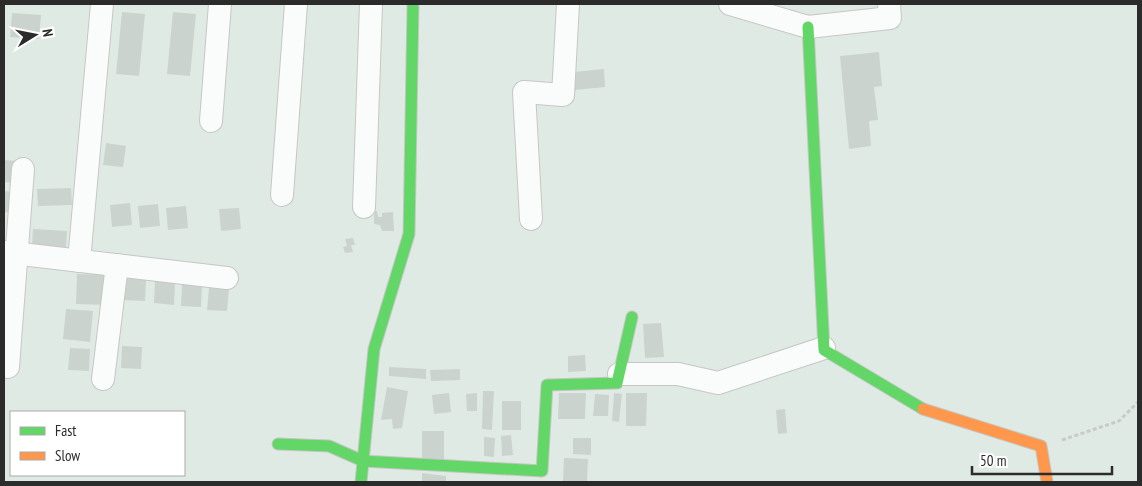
<svg xmlns="http://www.w3.org/2000/svg" width="1142" height="486" viewBox="0 0 1142 486" font-family="'PT Sans Narrow',sans-serif">
<rect width="100%" height="100%" fill="#e0eae5"/>
<g fill="#cbd3cf">
<path d="M122 12 145 14 139 76 116 74Z"/>
<path d="M173 12 196 14 190 76 167 74Z"/>
<path d="M12 13 41 15 39 39 10 37Z"/>
<path d="M879 52 882 86 874 87 878 120 869 121 871 146 849 149 840 56Z"/>
<path d="M604 69 605 87 575 90 574 72Z"/>
<path d="M106 143 126 146 123 167 103 165Z"/>
<path d="M4 160 17 161 16 183 4 182Z"/>
<path d="M71 188 72 205 38 206 37 189Z"/>
<path d="M4 191 15 192 12 213 4 212Z"/>
<path d="M130 203 132 225 112 227 110 205Z"/>
<path d="M158 204 160 226 140 228 138 206Z"/>
<path d="M186 206 188 228 168 230 166 208Z"/>
<path d="M239 208 241 229 221 231 219 209Z"/>
<path d="M374 211H377L378 217H382V213L393 212 394 231H382L380 225 374 224Z"/>
<path d="M33 229 67 231 66 248 32 246Z"/>
<path d="M353 238 355 245H351L353 252 345 253 343 247 347 246 345 239Z"/>
<path d="M77 274 109 275 108 305 76 304Z"/>
<path d="M126 278 146 280 145 301 124 300Z"/>
<path d="M155 281 175 283 174 305 154 303Z"/>
<path d="M182 284 202 285 201 307 181 306Z"/>
<path d="M209 288 229 289 227 311 207 310Z"/>
<path d="M66 309 93 311 90 342 63 339Z"/>
<path d="M661 323 664 357 645 358 643 324Z"/>
<path d="M122 346 142 347 141 369 121 368Z"/>
<path d="M70 348 90 349 89 371 68 370Z"/>
<path d="M585 355 586 371 568 372V356Z"/>
<path d="M389 367 426 369V379L389 376Z"/>
<path d="M460 369V380L431 381 430 370Z"/>
<path d="M387 387 408 391 402 428 393 429 392 419 381 420Z"/>
<path d="M483 391H494L492 430 482 429Z"/>
<path d="M449 393 451 412 434 414 432 395Z"/>
<path d="M477 393V411H467L466 394Z"/>
<path d="M559 393H586L585 419H558Z"/>
<path d="M614 393 622 394 619 422 612 421Z"/>
<path d="M626 393H647L646 426H626Z"/>
<path d="M595 394 609 395 608 416H593Z"/>
<rect x="502" y="401" width="19" height="29"/>
<path d="M785 409 787 433 778 434 776 410Z"/>
<rect x="422" y="431" width="22" height="29"/>
<path d="M511 435 513 455 502 456 501 436Z"/>
<path d="M484 437 495 438 494 457 484 456Z"/>
<path d="M573 438H591V455L573 454Z"/>
<path d="M564 458 588 459 587 482H563Z"/>
<path d="M422 473 446 476V482H422Z"/>
</g>
<g fill="none" stroke-linecap="round" stroke-linejoin="round">
<defs>
<g id="street">
<path d="M730 4 808 27 890 18 889 4"/>
<path d="M211 121 220 4"/>
<path d="M282 195 296 4"/>
<path d="M364 207 371 4"/>
<path d="M531 219 524 92 563 95 568 4"/>
<path d="M4 252 227 278"/>
<path d="M79 261 102 4"/>
<path d="M8 367 23 169"/>
<path d="M619 374H678L718 383 824 348"/>
<path d="M103 379 117 265"/>
</g>
<g id="fast">
<path d="M808 27 824 350 923 409"/>
<path d="M278 444 329 446 363 461 542 471 547 385 617 383 632 317"/>
<path d="M361 482 374 349 409 234 413 4"/>
</g>
<path id="slow" d="M923 409 1041 446 1047 482"/>
</defs>
<use href="#street" stroke="#c6c7c5" stroke-width="24"/>
<use href="#fast" stroke="#c6c7c5" stroke-width="13"/>
<use href="#slow" stroke="#c6c7c5" stroke-width="13"/>
<path stroke="#c8cac9" stroke-width="3" stroke-dasharray="4 2.5" stroke-linecap="butt" d="M1062 440 1119 421 1138 402"/>
<use href="#street" stroke="#fafcfb" stroke-width="22"/>
<use href="#fast" stroke="#63d668" stroke-width="11"/>
<use href="#slow" stroke="#ff974d" stroke-width="11"/>
</g>
<rect width="1142" height="486" fill="none" stroke="#2b2b2b" stroke-width="10"/>
<rect x="10" y="411" width="175" height="65" fill="#ffffff" stroke="#aaaaaa"/>
<rect x="20" y="427" width="25" height="8" fill="#63d668" stroke="#aaaaaa"/>
<text x="55" y="436" font-size="15" fill="#2b2b2b">Fast</text>
<rect x="20" y="452" width="25" height="8" fill="#ff974d" stroke="#aaaaaa"/>
<text x="55" y="461" font-size="15" fill="#2b2b2b">Slow</text>
<g transform="translate(35 35) rotate(80)" stroke="#ffffff" stroke-width="4" paint-order="stroke">
<path d="M0-4L9 19L0 12L-9 19Z" fill="#2b2b2b"/>
<text y="-8" font-size="14" font-weight="bold" text-anchor="middle" fill="#2b2b2b">N</text>
</g>
<path d="M972 466v8h140v-8" fill="none" stroke="#2b2b2b" stroke-width="2.5"/>
<text x="980" y="466" font-size="15" fill="#2b2b2b" stroke="#ffffff" stroke-width="4" paint-order="stroke">50 m</text>
</svg>
